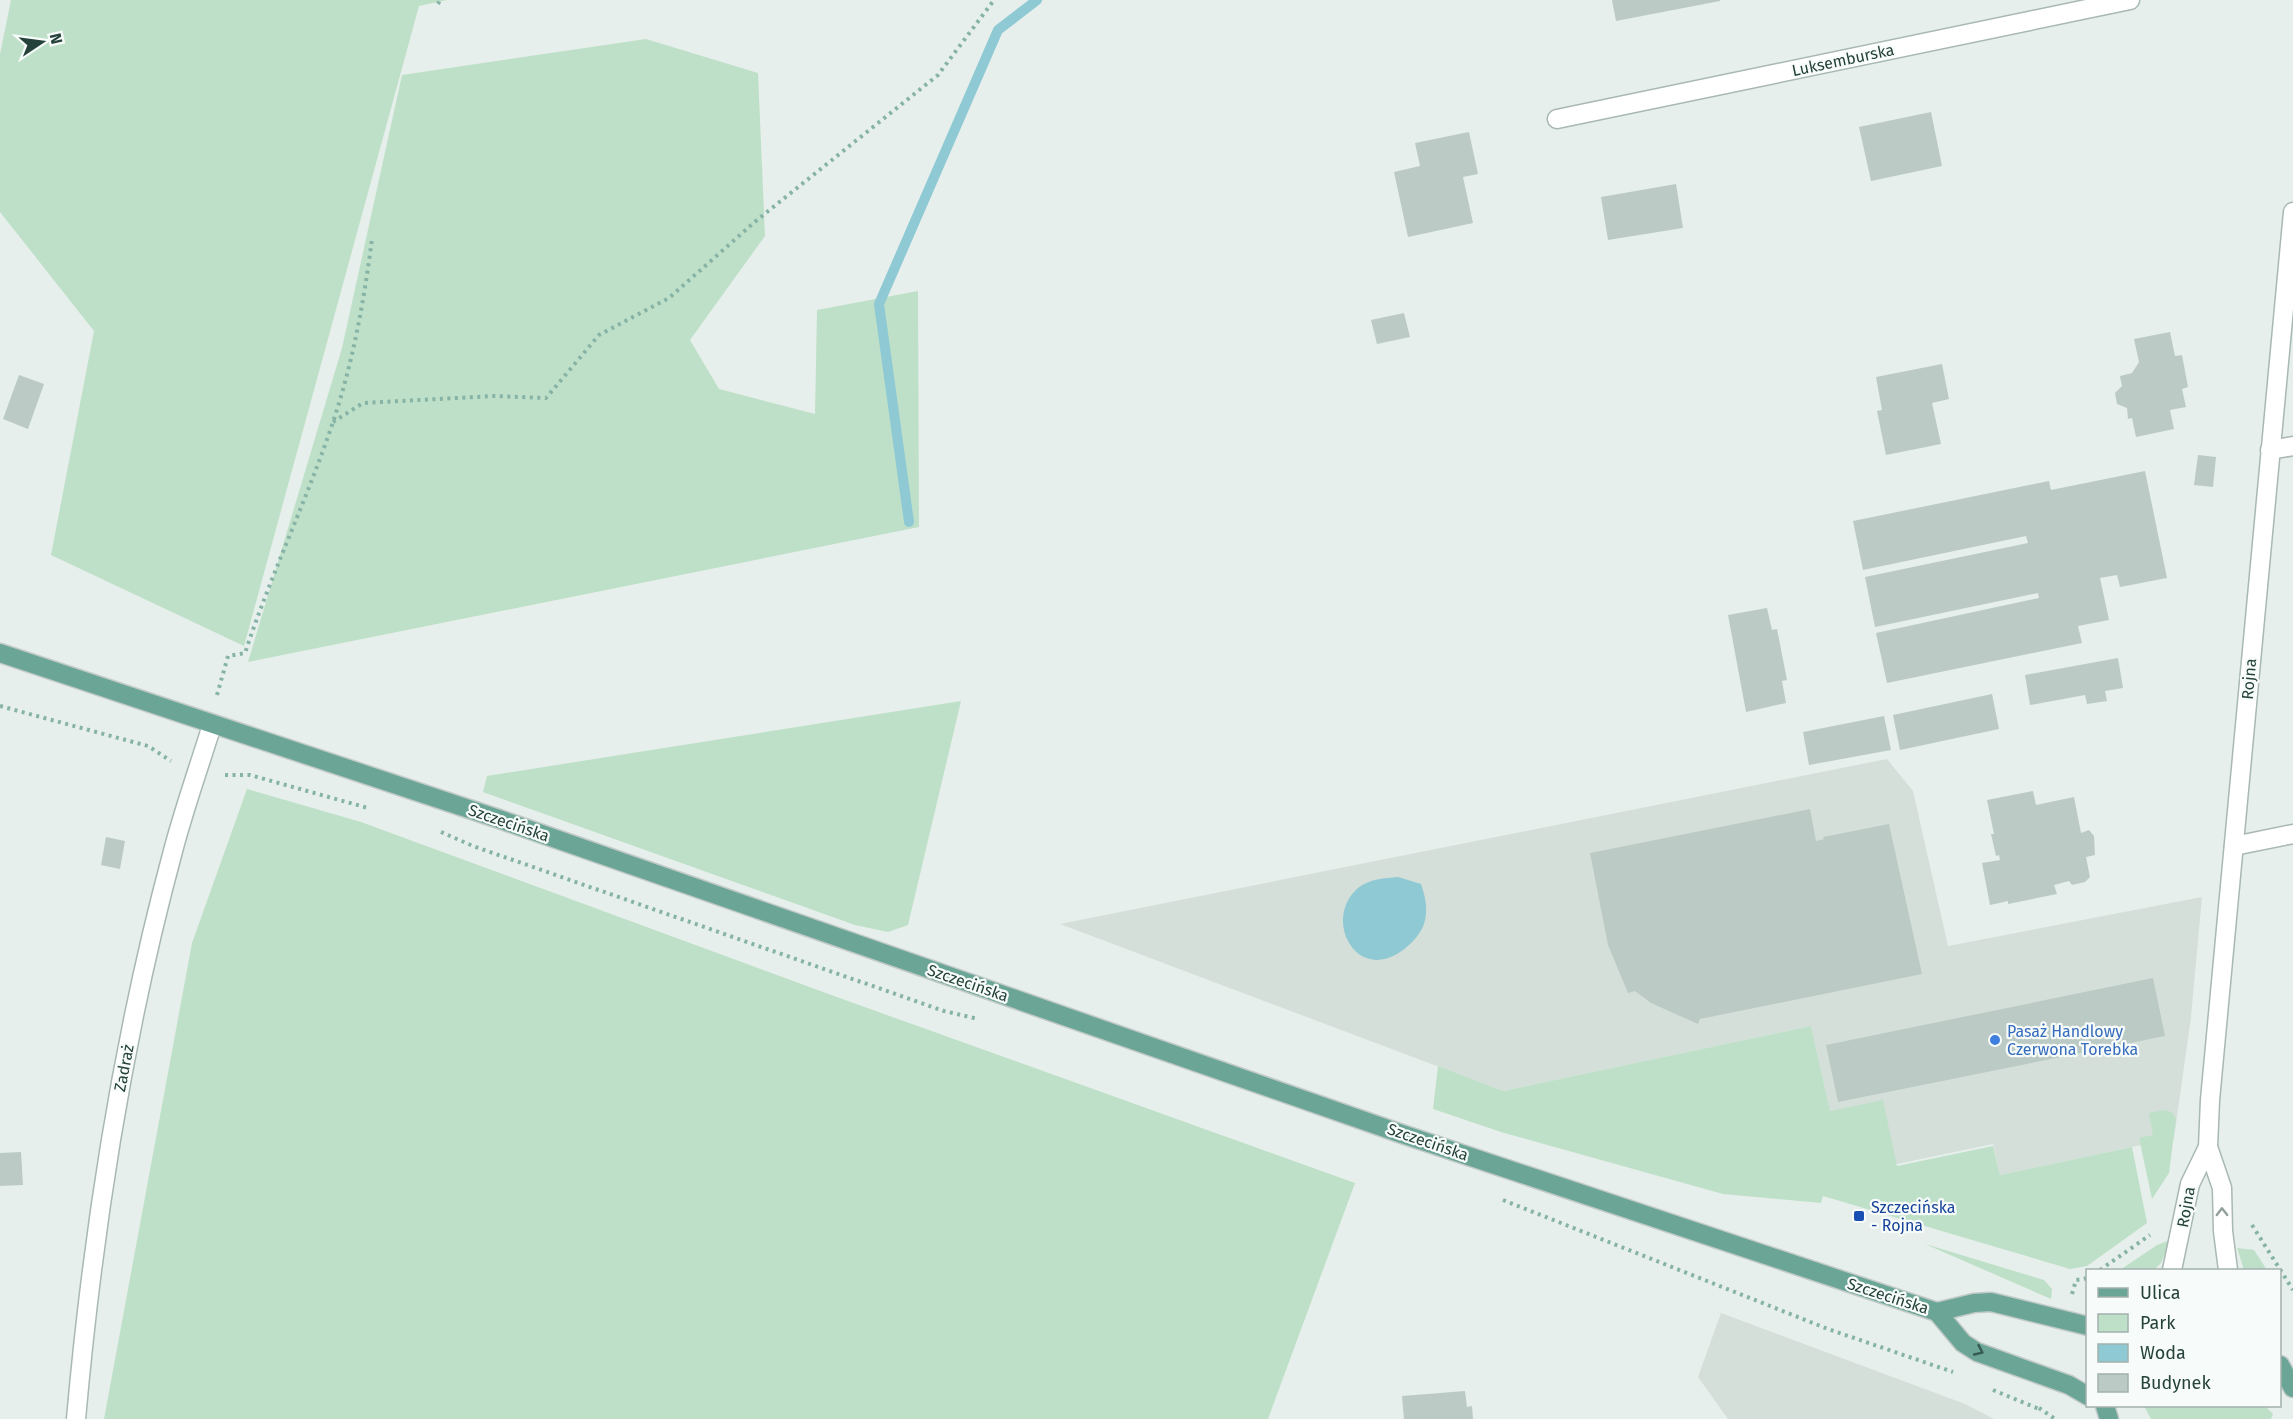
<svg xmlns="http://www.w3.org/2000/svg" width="2293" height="1419" viewBox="0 0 2293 1419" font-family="'Fira Sans',sans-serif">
<rect width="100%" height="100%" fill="#e6efeb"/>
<g fill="#d4dfda">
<path d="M1887 759 1913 791 1948 946 2202 897 2191 1017 2174 1138 2000 1175 1993 1144 1897 1164 1830 1112 1811 1026 1503 1091 1060 924Z"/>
<path d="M1721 1313 1965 1404 1994 1419H1728L1698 1377Z"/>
</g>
<g fill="#bfe0c8">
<path d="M11 0H447L419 6 244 646 51 555 94 331 0 212V54Z"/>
<path d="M646 39 758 73 765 236 690 340 719 389 815 414 817 310 918 291 919 527 248 662 342 348 402 75Z"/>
<path d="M961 701 908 925 888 932 855 925 483 792 487 776Z"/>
<path d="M247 789 361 822 834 996 1355 1183 1268 1419H104L192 943Z"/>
<path d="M1811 1026 1830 1111 1883 1100 1897 1166 1993 1146 2000 1175 2132 1147 2147 1223 2087 1266 2070 1269 1823 1196 1821 1203 1723 1194 1501 1132 1433 1109 1438 1066 1503 1091Z"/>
<path d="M2164 1110 2172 1112 2176 1119 2169 1173 2152 1199 2139 1138 2153 1135 2149 1113Z"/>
<path d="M2170 1240 2161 1263 2154 1270H2120L2157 1245Z"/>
<path d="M1925 1244 2044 1280 2052 1289 2051 1299Z"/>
<path d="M2237 1248 2254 1250 2267 1270H2244Z"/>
<path d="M2144 1406H2265L2273 1414 2271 1419H2151Z"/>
</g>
<path fill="#8ec9d4" d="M1398 877 1421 884C1428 904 1430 923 1414 940 1363 995 1319 922 1358 888 1369 879 1385 878 1398 877Z"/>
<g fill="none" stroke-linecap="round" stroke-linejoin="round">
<path stroke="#8ec9d4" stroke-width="10" d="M909 522 879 304 998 30 1037 0"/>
</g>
<g fill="#bbcac4">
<path d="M1612 0H1720V1L1616 21Z"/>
<path d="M1931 112 1942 166 1871 181 1859 127Z"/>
<path d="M1469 132 1478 174 1463 177 1473 223 1408 237 1394 172 1420 166 1415 143Z"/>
<path d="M1676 184 1683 228 1608 240 1601 197Z"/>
<path d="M1404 313 1410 337 1377 344 1371 320Z"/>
<path d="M2170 332 2175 356 2182 355 2188 387 2182 389 2186 407 2170 410 2174 429 2136 437 2132 418 2128 419 2127 408 2117 404 2115 393 2122 386 2120 376 2132 373 2139 362 2134 339Z"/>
<path d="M1942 364 1949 399 1932 403 1941 444 1886 455 1877 411 1882 410 1876 377Z"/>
<path d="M19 375 44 384 28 429 3 419Z"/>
<path d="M2198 455 2216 457 2213 487 2194 485Z"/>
<path d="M2145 471 2167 578 2120 587 2117 575 2100 578 2109 620 2078 626 2082 643 1887 683 1876 633 2039 598 2038 593 1875 627 1865 577 2028 543 2026 536 1863 570 1853 521 2049 481 2051 490Z"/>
<path d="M1767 608 1772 630 1777 629 1787 680 1782 681 1786 703 1746 712 1728 615Z"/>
<path d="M2118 658 2123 688 2105 691 2107 701 2087 704 2085 695 2030 705 2025 675Z"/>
<path d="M1992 694 1999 729 1900 750 1893 715Z"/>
<path d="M1884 716 1891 750 1809 765 1803 732Z"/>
<path d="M2033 791 2036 805 2074 797 2081 833 2089 830 2094 836 2095 855 2086 857 2090 877 2085 882 2072 885 2069 881 2054 885 2057 894 2008 904V901L1990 905 1982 863 2000 860 1999 855 1996 856 1991 834H1994L1987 800Z"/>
<path d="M1810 809 1816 841 1824 839 1823 837 1889 824 1922 974 1705 1018 1700 1019 1698 1024 1651 1003 1635 991 1628 993 1608 945 1590 853Z"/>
<path d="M106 837 125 841 120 869 101 865Z"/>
<path d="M2153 978 2165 1036 1838 1102 1826 1045Z"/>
<path d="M21 1152 23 1185 0 1186V1153Z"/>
<path d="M1465 1391 1467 1407 1472 1406 1473 1419H1404L1402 1396Z"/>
</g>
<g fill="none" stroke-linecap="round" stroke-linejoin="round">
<defs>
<g id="street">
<path d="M1557 119 2130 0"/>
<path d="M2270 450 2293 446"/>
<path d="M2234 846 2293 834"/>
<path d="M2172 1270 2190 1184 2208 1147"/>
<path d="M2228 1270 2223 1231 2222 1188 2208 1147 2210 1100 2293 212"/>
<path d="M76 1419C93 1228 123 1036 173 851 184 809 199 767 212 725"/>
</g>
<g id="primary">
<path d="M0 653 496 818 1402 1134 1937 1312 1963 1343 1977 1352 2069 1385 2088 1396"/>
<path d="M1937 1312 1974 1303 1991 1302 2088 1326"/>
<path d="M2280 1365 2293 1388"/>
<path d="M2105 1406 2109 1419"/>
</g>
</defs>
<use href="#street" stroke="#a8b8b2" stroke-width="21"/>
<use href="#primary" stroke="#c2cac8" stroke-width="21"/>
<g stroke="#86b3a5" stroke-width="4" stroke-dasharray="3 4.5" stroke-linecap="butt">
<path d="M438 4 440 0"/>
<path d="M333 422 363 403 494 396 546 398 599 335 669 298 757 220 938 75 994 0"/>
<path d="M217 695 228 656 245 653C271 574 307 500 333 422 353 362 364 301 372 239"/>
<path d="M0 706 148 746 171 761"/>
<path d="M225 775H250L368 808"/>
<path d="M441 832 473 846 944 1011 978 1019"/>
<path d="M1503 1200 1828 1329 1953 1372"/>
<path d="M2252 1225 2293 1290"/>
<path d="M2100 1270 2150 1235"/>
<path d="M2072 1294 2076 1280 2088 1278"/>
<path d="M1993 1390 2039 1409"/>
<path d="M2039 1408 2055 1419"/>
</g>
<use href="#street" stroke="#fff" stroke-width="18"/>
<use href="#primary" stroke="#6aa596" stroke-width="18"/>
</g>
<defs><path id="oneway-chevron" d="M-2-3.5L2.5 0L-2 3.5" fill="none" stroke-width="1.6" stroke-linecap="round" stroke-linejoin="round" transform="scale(1.5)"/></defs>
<use stroke="#92a09c" href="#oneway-chevron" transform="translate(2222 1212) rotate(-91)"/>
<use stroke="#365b51" href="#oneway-chevron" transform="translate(1979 1351) rotate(25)"/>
<circle fill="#3f7fe0" stroke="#f7fbf9" stroke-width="2" cx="1995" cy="1040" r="6"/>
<rect fill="#1a4fb4" stroke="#f7fbf9" stroke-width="2" x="1853" y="1210" width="12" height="12" rx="3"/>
<g text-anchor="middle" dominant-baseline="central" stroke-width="4.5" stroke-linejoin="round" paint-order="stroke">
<g font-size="16" fill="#24423a" stroke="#f7fbf9">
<text transform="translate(1843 60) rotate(-12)">Luksemburska</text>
<text transform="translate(2249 679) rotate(-85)">Rojna</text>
<text transform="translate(509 823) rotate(19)">Szczecińska</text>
<text transform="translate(968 983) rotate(19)">Szczecińska</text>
<text transform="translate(124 1068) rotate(-79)">Zadraż</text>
<text transform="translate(1428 1142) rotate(19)">Szczecińska</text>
<text transform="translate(2186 1207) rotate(-80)">Rojna</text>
<text transform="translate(1888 1296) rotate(18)">Szczecińska</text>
</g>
<g font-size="16" fill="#366cbe" stroke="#f7fbf9" text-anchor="start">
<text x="2007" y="1031">Pasaż Handlowy<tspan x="2007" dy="18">Czerwona Torebka</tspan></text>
</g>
<g font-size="16" fill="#164399" stroke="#f7fbf9" text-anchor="start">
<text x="1871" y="1207">Szczecińska<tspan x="1871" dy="18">- Rojna</tspan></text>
</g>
</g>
<rect x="2086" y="1269" width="195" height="138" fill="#f7fbf9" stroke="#a3b1ad" stroke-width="1.5"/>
<rect x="2098" y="1288" width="30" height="9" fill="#6aa596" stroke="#a3b1ad" stroke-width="1.5"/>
<text x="2140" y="1299" font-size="18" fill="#24423a">Ulica</text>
<rect x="2098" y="1314" width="30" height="18" fill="#bfe0c8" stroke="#a3b1ad" stroke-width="1.5"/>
<text x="2140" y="1329" font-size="18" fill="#24423a">Park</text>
<rect x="2098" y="1344" width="30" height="18" fill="#8ec9d4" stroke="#a3b1ad" stroke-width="1.5"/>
<text x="2140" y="1359" font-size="18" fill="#24423a">Woda</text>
<rect x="2098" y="1374" width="30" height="18" fill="#bbcac4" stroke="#a3b1ad" stroke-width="1.5"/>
<text x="2140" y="1389" font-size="18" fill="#24423a">Budynek</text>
<g transform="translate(42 42) rotate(77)" stroke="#f7fbf9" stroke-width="4.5" paint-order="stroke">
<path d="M0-4.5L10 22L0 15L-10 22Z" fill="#24423a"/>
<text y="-9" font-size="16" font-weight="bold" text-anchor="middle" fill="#24423a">N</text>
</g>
</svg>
